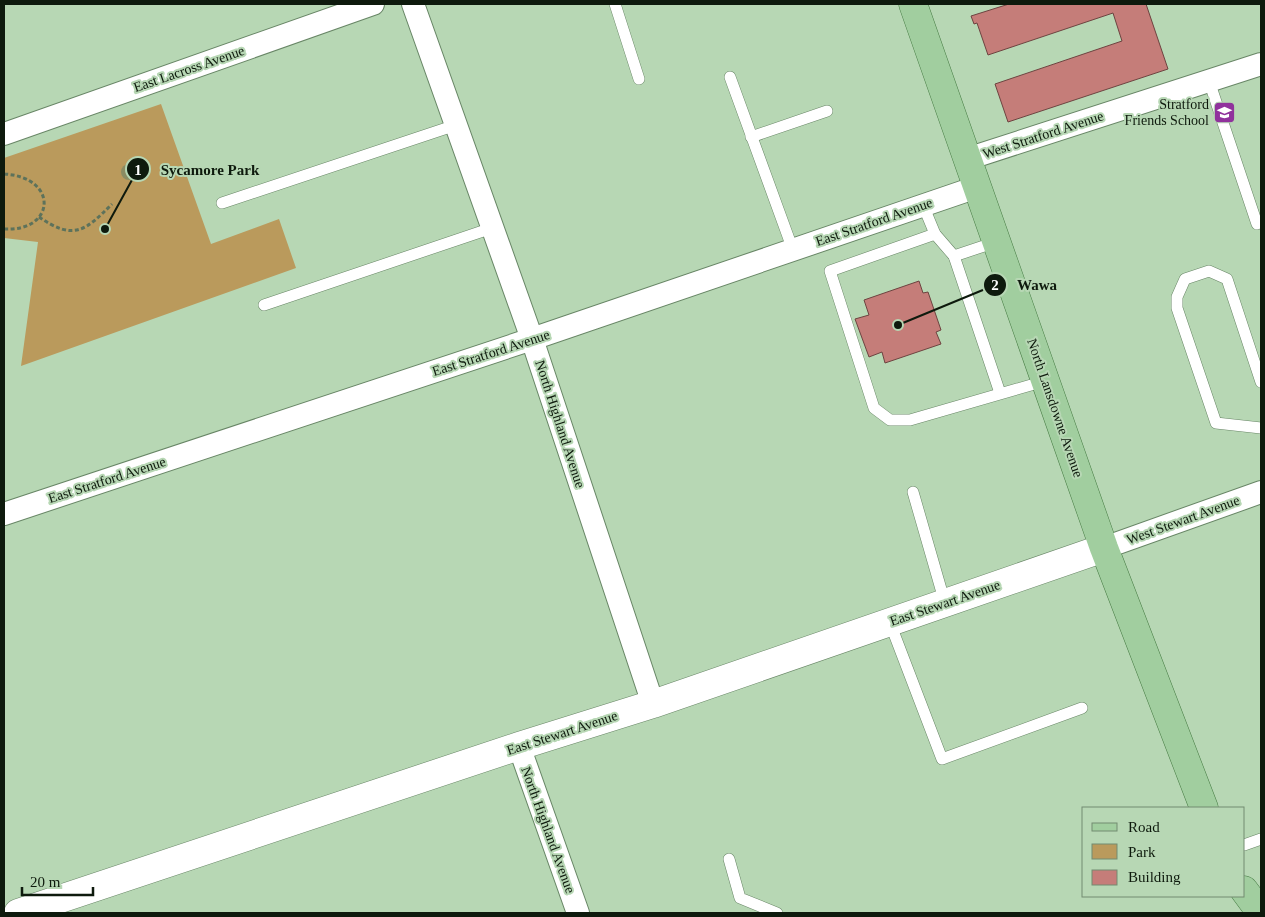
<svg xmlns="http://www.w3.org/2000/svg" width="1265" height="917" viewBox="0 0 1265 917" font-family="Georgia,serif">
<rect width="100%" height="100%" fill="#b7d7b4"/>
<path fill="#ba9a5c" d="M161 104 211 244 279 219 296 268 21 366 38 242 4 238V158Z"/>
<g fill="#c57d79" stroke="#6d4340">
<path d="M1009 4H1146L1168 69 1008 122 995 84 1122 41 1113 13 988 55 977 23 974 24 971 16Z"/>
<path d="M919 281 923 293 928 292 941 330 936 332 941 344 885 363 882 352 869 357 855 319 869 315 864 300Z"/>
</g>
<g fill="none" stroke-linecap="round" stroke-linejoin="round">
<defs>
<g id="lane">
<path d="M615 4 639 79"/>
<path d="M730 77 793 250"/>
<path d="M1209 81 1257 224"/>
<path d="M751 137 827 111"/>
<path d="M222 203 456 125"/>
<path d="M923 205 935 234 954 256 1000 393"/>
<path d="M935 234 830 271 874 408 890 420H910L1045 381"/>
<path d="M954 256 996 242"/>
<path d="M264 305 492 228"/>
<path d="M1261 382 1227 279 1209 271 1185 279 1177 297V308L1216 423 1261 428"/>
<path d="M913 492 945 603"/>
<path d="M890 623 942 759 1082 708"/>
<path d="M1244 845 1261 839"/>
<path d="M729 859 740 898 777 913"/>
</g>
<g id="street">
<path d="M413 4 532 339 653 704"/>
<path d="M4 134 373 4"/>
<path d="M967 159 1261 64"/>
<path d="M4 514 532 339 977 187"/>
<path d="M1104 548 1261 492"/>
<path d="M519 746 578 913"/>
</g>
<path id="secondary" d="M18 913 519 746 653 704 1104 548"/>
<g id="primary">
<path d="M913 4 1104 548 1204 808"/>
<path d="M1244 890 1261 913"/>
</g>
</defs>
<use href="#lane" stroke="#688666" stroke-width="12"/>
<use href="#street" stroke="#688666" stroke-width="24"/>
<use href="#secondary" stroke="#688666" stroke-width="29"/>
<use href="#primary" stroke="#457a42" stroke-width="29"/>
<g stroke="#5d725b" stroke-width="3" stroke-dasharray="4 2.5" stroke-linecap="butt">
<path d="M4 174C59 177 56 232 4 229"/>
<path d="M39 217C74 241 85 231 112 204"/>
</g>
<use href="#lane" stroke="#fff" stroke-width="11"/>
<use href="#street" stroke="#fff" stroke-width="22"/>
<use href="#secondary" stroke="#fff" stroke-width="28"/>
<use href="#primary" stroke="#a1ce9f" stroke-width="28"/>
</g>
<circle fill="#8a8c62" cx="129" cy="172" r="8"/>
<defs>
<symbol id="school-square" viewBox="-11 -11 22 22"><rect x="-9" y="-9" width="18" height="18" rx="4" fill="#90329c" stroke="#b7d7b4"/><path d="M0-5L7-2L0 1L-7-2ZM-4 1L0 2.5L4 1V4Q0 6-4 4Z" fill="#fff"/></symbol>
</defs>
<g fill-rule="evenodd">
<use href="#school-square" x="1212" y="100" width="25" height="25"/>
</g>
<g text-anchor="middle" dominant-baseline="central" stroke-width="4" stroke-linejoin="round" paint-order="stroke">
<g font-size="14" fill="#0e1a0d" stroke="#b7d7b4">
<text transform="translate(189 69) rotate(-19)">East Lacross Avenue</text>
<text transform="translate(1043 135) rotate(-18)">West Stratford Avenue</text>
<text transform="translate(874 222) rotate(-19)">East Stratford Avenue</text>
<text transform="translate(491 353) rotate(-18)">East Stratford Avenue</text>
<text transform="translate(1055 408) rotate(71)">North Lansdowne Avenue</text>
<text transform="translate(560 424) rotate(72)">North Highland Avenue</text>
<text transform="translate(107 480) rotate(-18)">East Stratford Avenue</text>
<text transform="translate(1183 520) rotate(-20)">West Stewart Avenue</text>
<text transform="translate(945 603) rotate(-19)">East Stewart Avenue</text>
<text transform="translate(562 733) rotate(-18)">East Stewart Avenue</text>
<text transform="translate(548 830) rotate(70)">North Highland Avenue</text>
</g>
<g font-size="14" fill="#0e1a0d" stroke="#b7d7b4" text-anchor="end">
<text x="1209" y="104">Stratford<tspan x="1209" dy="16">Friends School</tspan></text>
</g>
</g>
<path fill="none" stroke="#0e1a0d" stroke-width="2" d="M105 229L138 169M898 325L995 285"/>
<g fill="#0e1a0d" stroke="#b7d7b4" stroke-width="2">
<circle cx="105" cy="229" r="5"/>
<circle cx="898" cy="325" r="5"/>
<circle cx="138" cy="169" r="12"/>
<circle cx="995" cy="285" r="12"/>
</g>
<g font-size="15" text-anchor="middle" font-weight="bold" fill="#fff">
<text x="138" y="175">1</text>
<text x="995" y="290">2</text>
</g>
<g font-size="15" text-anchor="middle" font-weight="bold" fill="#0e1a0d" stroke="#b7d7b4" stroke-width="4" stroke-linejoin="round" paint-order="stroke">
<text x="210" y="175">Sycamore Park</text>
<text x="1037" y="290">Wawa</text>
</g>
<rect width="1265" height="917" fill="none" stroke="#0e1a0d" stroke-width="10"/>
<rect x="1082" y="807" width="162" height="90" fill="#b7d7b4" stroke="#738b71"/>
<rect x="1092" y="823" width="25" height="8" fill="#a1ce9f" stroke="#738b71"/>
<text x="1128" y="832" font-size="15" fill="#0e1a0d">Road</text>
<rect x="1092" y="844" width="25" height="15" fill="#ba9a5c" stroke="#738b71"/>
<text x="1128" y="857" font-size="15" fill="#0e1a0d">Park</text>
<rect x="1092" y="870" width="25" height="15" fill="#c57d79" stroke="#738b71"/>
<text x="1128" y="882" font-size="15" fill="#0e1a0d">Building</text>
<path d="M22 887v8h71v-8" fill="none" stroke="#0e1a0d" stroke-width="2.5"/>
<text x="30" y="887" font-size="15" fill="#0e1a0d" stroke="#b7d7b4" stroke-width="4" paint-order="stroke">20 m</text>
</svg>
